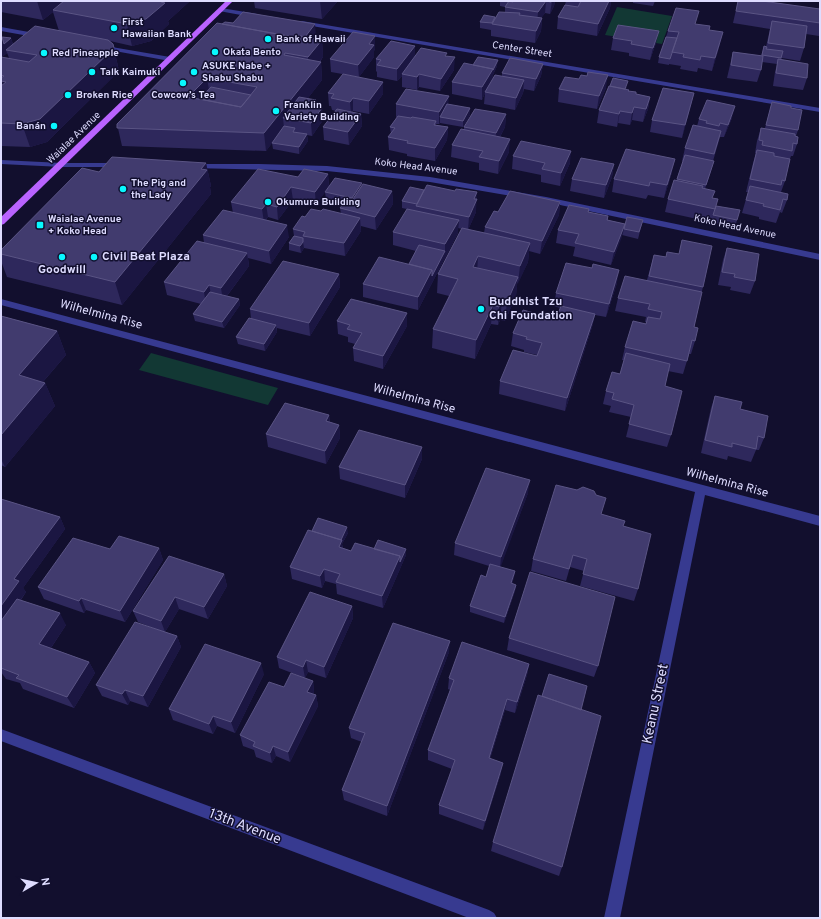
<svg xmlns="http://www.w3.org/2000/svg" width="821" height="919" font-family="Overpass,sans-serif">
<rect width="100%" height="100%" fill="#120f2e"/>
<path fill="#123834" d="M617 7 672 16 662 44 605 35Z
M151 353 278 388 268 405 139 370Z"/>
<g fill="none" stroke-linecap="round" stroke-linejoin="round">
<path fill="#373a90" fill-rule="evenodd" d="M221 8 257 14 260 16 257 18 219 11V9Z
M302 21 820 108V112L300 24V22Z
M1 27 40 34 43 36 40 38 1 31Z
M100 45 170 57 174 59 170 61 98 48 96 47Z
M59 163H119L123 165 119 167H62L58 165Z
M189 164H259L327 166 430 177 546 197 820 254V260L546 202 430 182 327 171 192 168H189L188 166Z
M1 299 820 516V526L705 495 620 918H604L695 492 1 305Z
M1 729 489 910 494 913 497 918H469L1 741Z"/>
<path fill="#373a90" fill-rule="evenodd" d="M1 160 62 163 66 165 62 167 1 164Z"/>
<path fill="#b963ff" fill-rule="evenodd" d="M226 1H233L4 224 1 225V217Z"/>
</g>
<path fill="#2e285c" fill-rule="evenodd" d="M1 1H190L168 21 169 24 151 41 132 46 110 41 113 44 119 71 47 142 30 147 1 146V34L2 37 11 38 13 44 59 31 53 12 43 20 1 12ZM6 50 9 58 2 57 7 53Z
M254 1H338L322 19 255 8Z
M500 1H555L554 6 550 14 545 13 541 18H542L541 31 535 43 491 36V30L480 28V22L495 17 505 12V7L500 6Z
M566 1H611L610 8 597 36 557 29 558 17 565 5Z
M633 1H662V2L655 1 653 6 633 3Z
M738 1 820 9V31L819 36 806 34 804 48 800 61 782 58 781 60 807 78 803 90 773 86 775 72 777 64 762 62 761 70 757 82 727 78 733 52 761 56 764 46 766 47 770 29 733 23Z
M217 23 316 36 314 38 322 40 323 57 320 62H321L322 80 308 98 316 107 322 108 323 120 312 136 307 135 308 141 299 154 273 149 272 143 266 151 122 146 117 124Z
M709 30 720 44 712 71 698 68 697 72 680 69 681 66 669 64V65L658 63 659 57 666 37 668 31Z
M375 36V49L374 51V57L359 77 331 72 330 59Z
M613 38 656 43 650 60 629 56V53L611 50Z
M415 56H447L454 70 440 91 419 87 417 90 402 87V76L397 81 377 77V72L376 71V59Z
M543 64 541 76 534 91 524 89 523 93 515 110 484 104 485 93 482 100 452 94V82L473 65 497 66 493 75 492 80 502 76V73Z
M627 87 626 89 628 91 636 94 650 97 648 109 643 122 632 120 630 125 618 123 617 127 597 123 599 110Z
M606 88 597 109 558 102 559 89Z
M328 93 383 94 369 114 353 111 352 112 361 114 362 126 349 145 324 140 323 127 336 111 332 110 331 106H329Z
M694 93 682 138 650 132 652 120Z
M772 102 791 108 798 130 796 136 797 144 793 156H791L790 159 785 181 781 192 787 200 782 213 780 212 776 223 759 219V217L742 213 748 192H746L753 163 756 153H755L757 141 761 128H765Z
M396 104 448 105 470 108V115L463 127 440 123 439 124H436V125L448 127 447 140 435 161 407 156V154L389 150 388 137 391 134 390 127 397 117H396Z
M506 114 505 127 500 137 509 152 498 174 479 170V163L451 157 452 145 464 130V127Z
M732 118 724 137H720L713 161H714L710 174 705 189 712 198 716 206 737 220 735 227 711 222V221V222L665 212 668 199 676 181 683 161H682L685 148 697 126 699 119Z
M513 156 570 163 560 186 541 182V175L512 169Z
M206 163 211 186 210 187 211 194 122 305 7 277 1 261V250L99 172Z
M614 164 612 177 604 198 570 191 572 179Z
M672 172 664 198 648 195 646 199 612 192 614 179Z
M328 174 329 187 362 186 392 191 393 204 376 230 361 226V231L345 256 304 248 301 253 289 250V243L294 236 293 229 305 217 321 211 341 214 340 208 344 203 326 199 325 192 316 205 293 200 278 220 268 217 266 220 289 237 271 264 248 258 249 266 227 296 239 299 240 305 224 328 195 321 193 314 201 304 167 295 164 282 204 243 203 235 233 213 231 202 298 177Z
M424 190 455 191 476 212 468 230 484 233 485 227 498 212 560 202 559 215 540 254 529 251 528 262 517 284 516 296 505 321 500 320 498 325 491 324 475 359 432 348 433 329 449 296 437 293 438 274 462 229 458 228V233L418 310 363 297V284L409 264 416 251 393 245V232L416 211 402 208V201Z
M589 209V212L608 216V220L625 224 643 220 638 239 622 235 611 265 573 256 575 247 556 243 558 230Z
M712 246 694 327 695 341 691 354H689L683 374 668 371 665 386 671 435 667 447 626 437 631 417 609 412 611 406 603 404 606 391 620 374 624 360H622L625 347 646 324V322H645L646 317 615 311 618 298 647 280 654 255 666 257Z
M727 248 755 281 750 294 730 290 731 287 718 285 723 260Z
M339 274 340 287 310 336 277 328V332L265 351 238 344 236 337 251 319 250 309Z
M617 283 606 317 595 315 592 327 565 411 499 394 500 381 537 355 524 352V350L511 346 513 333 556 319 560 308 554 306 556 293Z
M1 316 57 331 66 355 43 382 45 383 55 406 5 467 1 465Z
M337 321 407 326 383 369 354 361 353 348 355 344 348 342V337L338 334Z
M715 396 740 409 764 438 759 450H756L751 462 728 456 727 460 701 453 711 408Z
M329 415 330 422 339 425 340 438 326 464 268 447 266 434Z
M422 447V459L405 498 340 479 339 467Z
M528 493 500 567 515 571 514 577 512 584 516 585 515 591 504 623 470 612V606L486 577 489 566 454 555 455 543Z
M1 499 60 517 65 529 23 588 26 592 21 600 66 625 51 648 89 662 95 673 74 708 23 689 20 683 6 679 1 672Z
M601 515 623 526 638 589 634 601 580 586 584 571 570 567 566 581 531 571 533 559Z
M312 531 348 533 342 544 343 548 351 551 374 549 406 555 383 608 337 594 336 584 325 581 322 588 292 579 290 567Z
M159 548 163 560 125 622 86 610 84 613 44 599 38 587 110 549Z
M224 574 227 586 208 619 179 609 165 632 177 636 181 647 148 707 130 701 128 705 102 696 96 685 153 628 138 622 133 611Z
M352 606 353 618 326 678 308 672 305 678 279 668 277 657Z
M509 638 598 666 594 677 507 650Z
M449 652 387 816 344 800 342 790 362 742 351 738 349 728Z
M529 664 527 675 515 713 505 710 490 759 501 773 483 830 439 814V805L452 769 428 760V750L450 690 448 689 449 678Z
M264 674 235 733 217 726 213 734 173 720 169 709Z
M313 681 314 692 313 694 316 695 318 706 290 762 276 756 272 763 256 757 254 750 243 746 240 735 284 687Z
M581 710 562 867 559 876 491 851 493 842Z"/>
<path fill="#1b1642" d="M37 1H67L53 10V12L43 20Z
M162 1H190L168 21 169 24 151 41 132 46 127 24Z
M320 1H338L322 19Z
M546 1 545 13 537 24 538 12Z
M552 1H555L554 6 550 14Z
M609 1H611L610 8 597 36 598 24Z
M542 18 541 31 535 43 536 31Z
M315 24 316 36 300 55 299 43Z
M659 31 656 43 650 60 653 48Z
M723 32 720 44 712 71 715 58Z
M1 34 4 44 11 38 13 45 6 50 7 53 1 58Z
M375 36V49L374 51V57L359 77 358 65 369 44Z
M322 40 323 57 309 75 308 57Z
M113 44 119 71 47 142 30 147 22 124Z
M415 46V59L402 74V76L397 81V69Z
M455 57 454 70 440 91 441 79Z
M498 60 497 66 493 75 492 81 485 92V93L482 100V87Z
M321 62 322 80 291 120 283 118 284 128 266 151 264 133Z
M543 64 541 76 534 91 536 79Z
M419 74V87L417 90V77Z
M608 75 606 88 597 109 599 96Z
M4 76 14 105 1 116V78Z
M207 78 210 96 202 104 188 97Z
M524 80 523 93 515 110 516 98Z
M383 82V94L369 114V101Z
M694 93 691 106 682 138 685 125Z
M449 96 448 109 440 117V123L439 124V112Z
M650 97 648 109 643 122 646 109Z
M353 98V111L351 114 350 102Z
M316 100 317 112 311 106Z
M735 106 732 118 724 137 728 125Z
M634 107 632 120 630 125 632 113Z
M322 108 323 120 312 136 311 123Z
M470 108V115L463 127V121Z
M620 111 618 123 617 127 619 114Z
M361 114 362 126 349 145 348 132Z
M506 114 505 127 495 146 496 133Z
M448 127 447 140 435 161V148Z
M307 134 308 141 299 154V147Z
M510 139 509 152 498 174 499 161Z
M571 151 570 163 560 186 561 173Z
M675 159 672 172 664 198 667 185Z
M714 161 710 174 702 198 706 185Z
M206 163 211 186 210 187 211 194 122 305 115 282Z
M614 164 612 177 604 198 606 185Z
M328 174 329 187 316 205 315 192Z
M362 183V190L352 205V198Z
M291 187 293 200 278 220 277 207Z
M392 191 393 204 376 230 375 217Z
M477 192 476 212 468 230 469 217 474 199Z
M560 202 559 215 540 254 542 241Z
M266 204 268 217 264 222 262 209Z
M360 218 361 231 345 256 344 243Z
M459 220 458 233 418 310V297L432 270 445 251V244Z
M625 224 622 237 611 265 614 252Z
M287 225 289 237 271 264 269 251Z
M303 242 304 248 301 253 300 246Z
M530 243 528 262 518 284 520 266Z
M247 253 249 266 223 301 221 288Z
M478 256 477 275 473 267Z
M619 270 617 283 606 317 609 304Z
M339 274 340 287 310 336 309 323Z
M518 277 516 296 505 321 507 302Z
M209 285 212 298 206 305 204 292Z
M239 299 240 305 224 328 222 322Z
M502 301 500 320 498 325 499 307Z
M493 305 491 324 475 359 476 340Z
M407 313V326L383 369V356Z
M595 314 592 327 565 411 567 398Z
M276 325 277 332 265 351 264 344Z
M57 331 66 355 29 398 19 375Z
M45 383 55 406 5 467 1 459V435Z
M329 415 330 428 326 421Z
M339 425 340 438 326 464 325 451Z
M422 447V459L405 498V485Z
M530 480 528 493 500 569 501 557Z
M60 517 65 529 23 588 26 592 1 627V606L14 579Z
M347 527 348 533 342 544 343 552 340 559 338 545Z
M159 548 163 560 125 622 120 611Z
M406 549V555L383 608 382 596 400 556Z
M324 569 325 581 322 588 320 576Z
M515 571 514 577 510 589 511 583Z
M224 574 227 586 208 619 204 607Z
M516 585 515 591 504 623 505 617Z
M175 597 179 609 165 632 161 621Z
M81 598 86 610 84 613 79 601Z
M352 606 353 618 326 678 324 667Z
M60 613 66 625 46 655 39 644Z
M177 636 181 647 148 707 143 696Z
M450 641 449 652 387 816V806Z
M306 660 308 672 305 678 303 667Z
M89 662 95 673 74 708 67 697Z
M261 663 264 674 235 733 231 722Z
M529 664 527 675 515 713 517 702Z
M313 681 314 692 309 702 307 692Z
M125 690 130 701 128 705 122 694Z
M316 695 318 706 290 762 288 752Z
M507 699 505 710 487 768 489 758Z
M213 716 217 726 213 734 209 724Z
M273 746 276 756 272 763 270 753Z
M503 763 501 773 483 830 485 821Z"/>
<path fill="#413b6e" stroke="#5a5484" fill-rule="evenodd" d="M64 1H162L161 2 165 3 146 19 127 24 53 10Z
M509 1 513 2V1H552L551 2 546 1 538 12 505 7Z
M581 1H609L598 24 558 17 565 5 578 7Z
M738 1H762L820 9V23L736 11Z
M676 8 699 11 695 24 710 26 709 30 723 32 715 58 701 56 700 60 683 57 684 54 672 52 679 32 668 31Z
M243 12 315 24 305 37 300 36 299 38 222 24 225 22 233 23Z
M499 12 520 13 519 15 542 18 536 31 492 24Z
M484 15 495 17 492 23 480 22Z
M772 21 807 26 804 48 768 43Z
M217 23 299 38 300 36 322 40 308 57 285 53 284 55 321 62 264 133 117 128V124ZM207 78 257 87 241 107 188 97Z
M618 25 659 31 653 48 631 44 632 41 613 38Z
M35 26 108 40 113 44 114 48 40 119 22 124 1 123V86L6 82 1 81V78L4 76 1 75V57L29 62 37 55 6 50Z
M353 32 375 36 369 44 374 45 358 65 330 59Z
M2 37 11 38 4 44Z
M666 37 677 38 670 59 659 57Z
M391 41 415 46 397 69 377 65 381 60 376 59Z
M764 46 767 47 766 49 783 51 781 58 762 55Z
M421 48 447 53 445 56 455 57 441 79 419 74 417 77 402 74Z
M733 52 763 56 761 70 731 65Z
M478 57 498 60 493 70V69L473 65Z
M510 58 543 64 536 79 502 73Z
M778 59 808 64 807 78 776 73Z
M464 63 493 69 482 87 452 82Z
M588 72 608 75 599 96 559 89 565 77 579 79 581 75 587 76Z
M343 74 383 82 369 101 353 98 350 102 331 98 334 94 328 93Z
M495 75 524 80 516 98 485 92Z
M613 78 628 81 625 89 610 86Z
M609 86 629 90 628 91 636 92V94L650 97 646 109 634 107 632 113 620 111 619 114 599 110Z
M211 87 251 95 241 107 200 99Z
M663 88 694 93 685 125 652 120Z
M406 89 449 96 439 112 396 104Z
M299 97 316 100 311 106 322 108 311 123 283 118Z
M707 100 735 106 728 125 720 123 719 126 706 123 707 121 699 119Z
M772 102 791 106V108L802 110 798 130 766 125Z
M447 104 470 108 463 121 440 117Z
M337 109 361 114 348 132 323 127Z
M475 109 506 114 496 133 464 127Z
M398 116 411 118 412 117 436 121 434 125 448 127 435 148 407 143 408 141 388 137 395 128 390 127Z
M693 125 721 131 714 154 685 148Z
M284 126 295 128 293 132 307 134 299 147 272 143Z
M761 128 795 134V136L798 137 797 144 793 143 792 151 762 145 763 141 759 140Z
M461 129 510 139 499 161 479 157 483 151 452 145Z
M521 141 571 151 561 173 542 169 545 163 513 156Z
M626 149 675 159 667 185 650 182 649 186 614 179Z
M757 150 774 153V156L790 159 785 181 782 180 781 185 750 179Z
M685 155 714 161 706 185 677 179Z
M112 157 206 163 201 169 207 170 115 282 1 254V250L82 168 99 172Z
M581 158 614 164 606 185 572 179Z
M258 169 298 177 304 169 328 174 315 192 291 187 277 207 266 204 262 209 231 202Z
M335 178 362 183 352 198 325 192Z
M674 180 703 186 702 188 715 191 712 198 718 199 715 209 668 199Z
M363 184 392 191 375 217 340 208 348 198 353 199Z
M427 185 455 191 456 189 477 192 474 199H477L469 217 416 206Z
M750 186 788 194 787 200 783 199 780 210 763 206 764 204 746 200Z
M410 187 424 190 417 204 402 201Z
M510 191 560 202 542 241 485 227 494 211 498 212Z
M569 205 589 209 588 212 608 216 607 220 625 224 614 252 575 243 579 234 558 230Z
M716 206 740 210 737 220 713 215Z
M311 209 321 211 323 209 360 218 344 243 303 236 305 232 293 229 302 216 305 217Z
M407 209 459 220 445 244 393 232Z
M223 210 287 225 269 251 203 235Z
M627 217 643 220 639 232 624 229Z
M462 228 530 243 520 266 478 256 473 267 518 277 507 302 502 301 499 307 493 305 476 340 433 329 458 279 438 274Z
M294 236 303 238V242L300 246 289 243Z
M682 240 712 246 703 287 649 276 654 255 666 257 667 252 679 254Z
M197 241 247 253 221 288 209 285 204 292 164 282Z
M419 245 445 251 432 276V270L409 264Z
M727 248 759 254 755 281 734 277 735 274 722 272Z
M379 257 432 270 418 297 363 284Z
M283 261 339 274 309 323 250 309Z
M566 263 592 268 593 264 619 270 609 304 556 293Z
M625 276 702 292 694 327 698 328 695 341 692 340 687 361 625 347 633 321 646 324 648 317 660 319 662 312 648 309 650 304 618 298Z
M210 292 239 299 222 322 193 314Z
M351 299 407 313 383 356 353 348 362 333 347 329 350 325 337 321Z
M561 306 595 314 567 398 500 381 513 350 537 356 542 343 526 339 527 337 513 333 523 310 556 319Z
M1 316 57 331 19 375 45 383 1 435Z
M249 318 276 325 264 344 236 337Z
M626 353 670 364 665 386 682 391 671 435 629 424 634 405 612 399 614 393 606 391 612 372 620 374Z
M715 396 742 402 740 409 768 416 764 438 758 436 756 449 732 443V447L705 440Z
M285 403 329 415 326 421 339 425 325 451 266 434Z
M359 430 422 447 405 485 339 467Z
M486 468 530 480 501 557 455 543Z
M556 485 577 490 583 487 594 491 596 495 606 498 601 514 625 521 623 526 651 534 638 589 583 574 587 559 573 555 569 569 533 559Z
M1 499 60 517 14 579 19 581 1 606Z
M318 518 347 527 341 540 312 531Z
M308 530 342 540 339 547 351 551 355 543 400 556 382 596 336 582 340 574 324 569 320 576 290 567Z
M119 536 159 548 120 611 81 598 79 601 38 587 73 538 110 549Z
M378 540 406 549 400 562V556L374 549Z
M169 556 224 574 204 607 175 597 161 621 133 611Z
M490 564 515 571 511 583 516 585 505 617 470 606 481 575 486 577Z
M530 572 615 597 598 666 509 638Z
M310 592 352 606 324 667 306 660 303 667 277 657Z
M17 599 60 613 39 644 89 662 67 697 16 678 19 675 1 668V621Z
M135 622 177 636 143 696 125 690 122 694 96 685Z
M393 623 450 641 387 806 342 790 365 733 349 728Z
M462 642 529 664 517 702 507 699 489 758 503 763 485 821 439 805 455 760 428 750 454 680 449 678Z
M205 644 261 663 231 722 213 716 209 724 169 709Z
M291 673 313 681 307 692 316 695 288 752 273 746 270 753 253 746 255 742 240 735 269 682 284 687Z
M549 674 587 686 581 710 542 696Z
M538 695 601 716 562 867 493 842Z"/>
<g fill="#08f8ff" stroke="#120f2e" stroke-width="1.5">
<circle cx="114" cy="28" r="4"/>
<circle cx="268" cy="39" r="4"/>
<circle cx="215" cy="52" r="4"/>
<circle cx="44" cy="53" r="4"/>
<circle cx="92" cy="72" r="4"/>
<circle cx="194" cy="72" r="4"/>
<circle cx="183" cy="83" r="4"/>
<circle cx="68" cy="95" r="4"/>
<circle cx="276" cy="111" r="4"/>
<circle cx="54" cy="126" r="4"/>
<circle cx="123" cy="189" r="4"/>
<circle cx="268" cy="202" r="4"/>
<rect x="36" y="221" width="8" height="8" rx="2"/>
<circle cx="62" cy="257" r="4"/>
<circle cx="94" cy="257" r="4"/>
<circle cx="481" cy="309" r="4"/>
</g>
<g text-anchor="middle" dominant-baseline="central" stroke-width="3" stroke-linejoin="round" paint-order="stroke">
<g font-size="10" font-weight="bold" fill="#dedcff" stroke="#120f2e" text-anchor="start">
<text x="122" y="22">First<tspan x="122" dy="12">Hawaiian Bank</tspan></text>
<text x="276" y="39">Bank of Hawaii</text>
<text x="223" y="52">Okata Bento</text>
<text x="52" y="53">Red Pineapple</text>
<text x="202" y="66">ASUKE Nabe +<tspan x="202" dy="12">Shabu Shabu</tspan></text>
<text x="100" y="72">Talk Kaimuki</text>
<text x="76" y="95">Broken Rice</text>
<text x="183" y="95" text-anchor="middle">Cowcow’s Tea</text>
<text x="284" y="105">Franklin<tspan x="284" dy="12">Variety Building</tspan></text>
<text x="46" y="126" text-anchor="end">Banán</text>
<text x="131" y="183">The Pig and<tspan x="131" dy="12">the Lady</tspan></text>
<text x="276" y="202">Okumura Building</text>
<text x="48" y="219">Waialae Avenue<tspan x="48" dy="12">+ Koko Head</tspan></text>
</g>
<g font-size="10" fill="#dedcff" stroke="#120f2e">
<text transform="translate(522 50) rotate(9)">Center Street</text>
<text transform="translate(74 138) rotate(-44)">Waialae Avenue</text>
<text transform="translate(416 167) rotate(7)">Koko Head Avenue</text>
<text transform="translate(735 227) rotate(12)">Koko Head Avenue</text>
</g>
<g font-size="12" font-weight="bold" fill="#dedcff" stroke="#120f2e" text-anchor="start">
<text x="102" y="257">Civil Beat Plaza</text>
<text x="62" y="270" text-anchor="middle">Goodwill</text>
<text x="489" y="302">Buddhist Tzu<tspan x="489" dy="14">Chi Foundation</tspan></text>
</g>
<g font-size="12" fill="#dedcff" stroke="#120f2e">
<text transform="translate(101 315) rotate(15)">Wilhelmina Rise</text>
<text transform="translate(414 399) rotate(15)">Wilhelmina Rise</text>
<text transform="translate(727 483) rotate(15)">Wilhelmina Rise</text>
</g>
<g font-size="14" fill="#dedcff" stroke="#120f2e">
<text transform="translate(656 704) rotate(-78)">Keanu Street</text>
<text transform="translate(245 827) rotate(21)">13th Avenue</text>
</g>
</g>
<rect width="821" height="919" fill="none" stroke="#dedcff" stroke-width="4"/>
<g transform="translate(36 883) rotate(81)" stroke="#120f2e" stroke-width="3" paint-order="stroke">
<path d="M0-3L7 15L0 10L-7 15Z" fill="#dedcff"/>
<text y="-6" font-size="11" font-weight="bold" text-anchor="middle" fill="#dedcff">N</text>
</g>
</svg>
